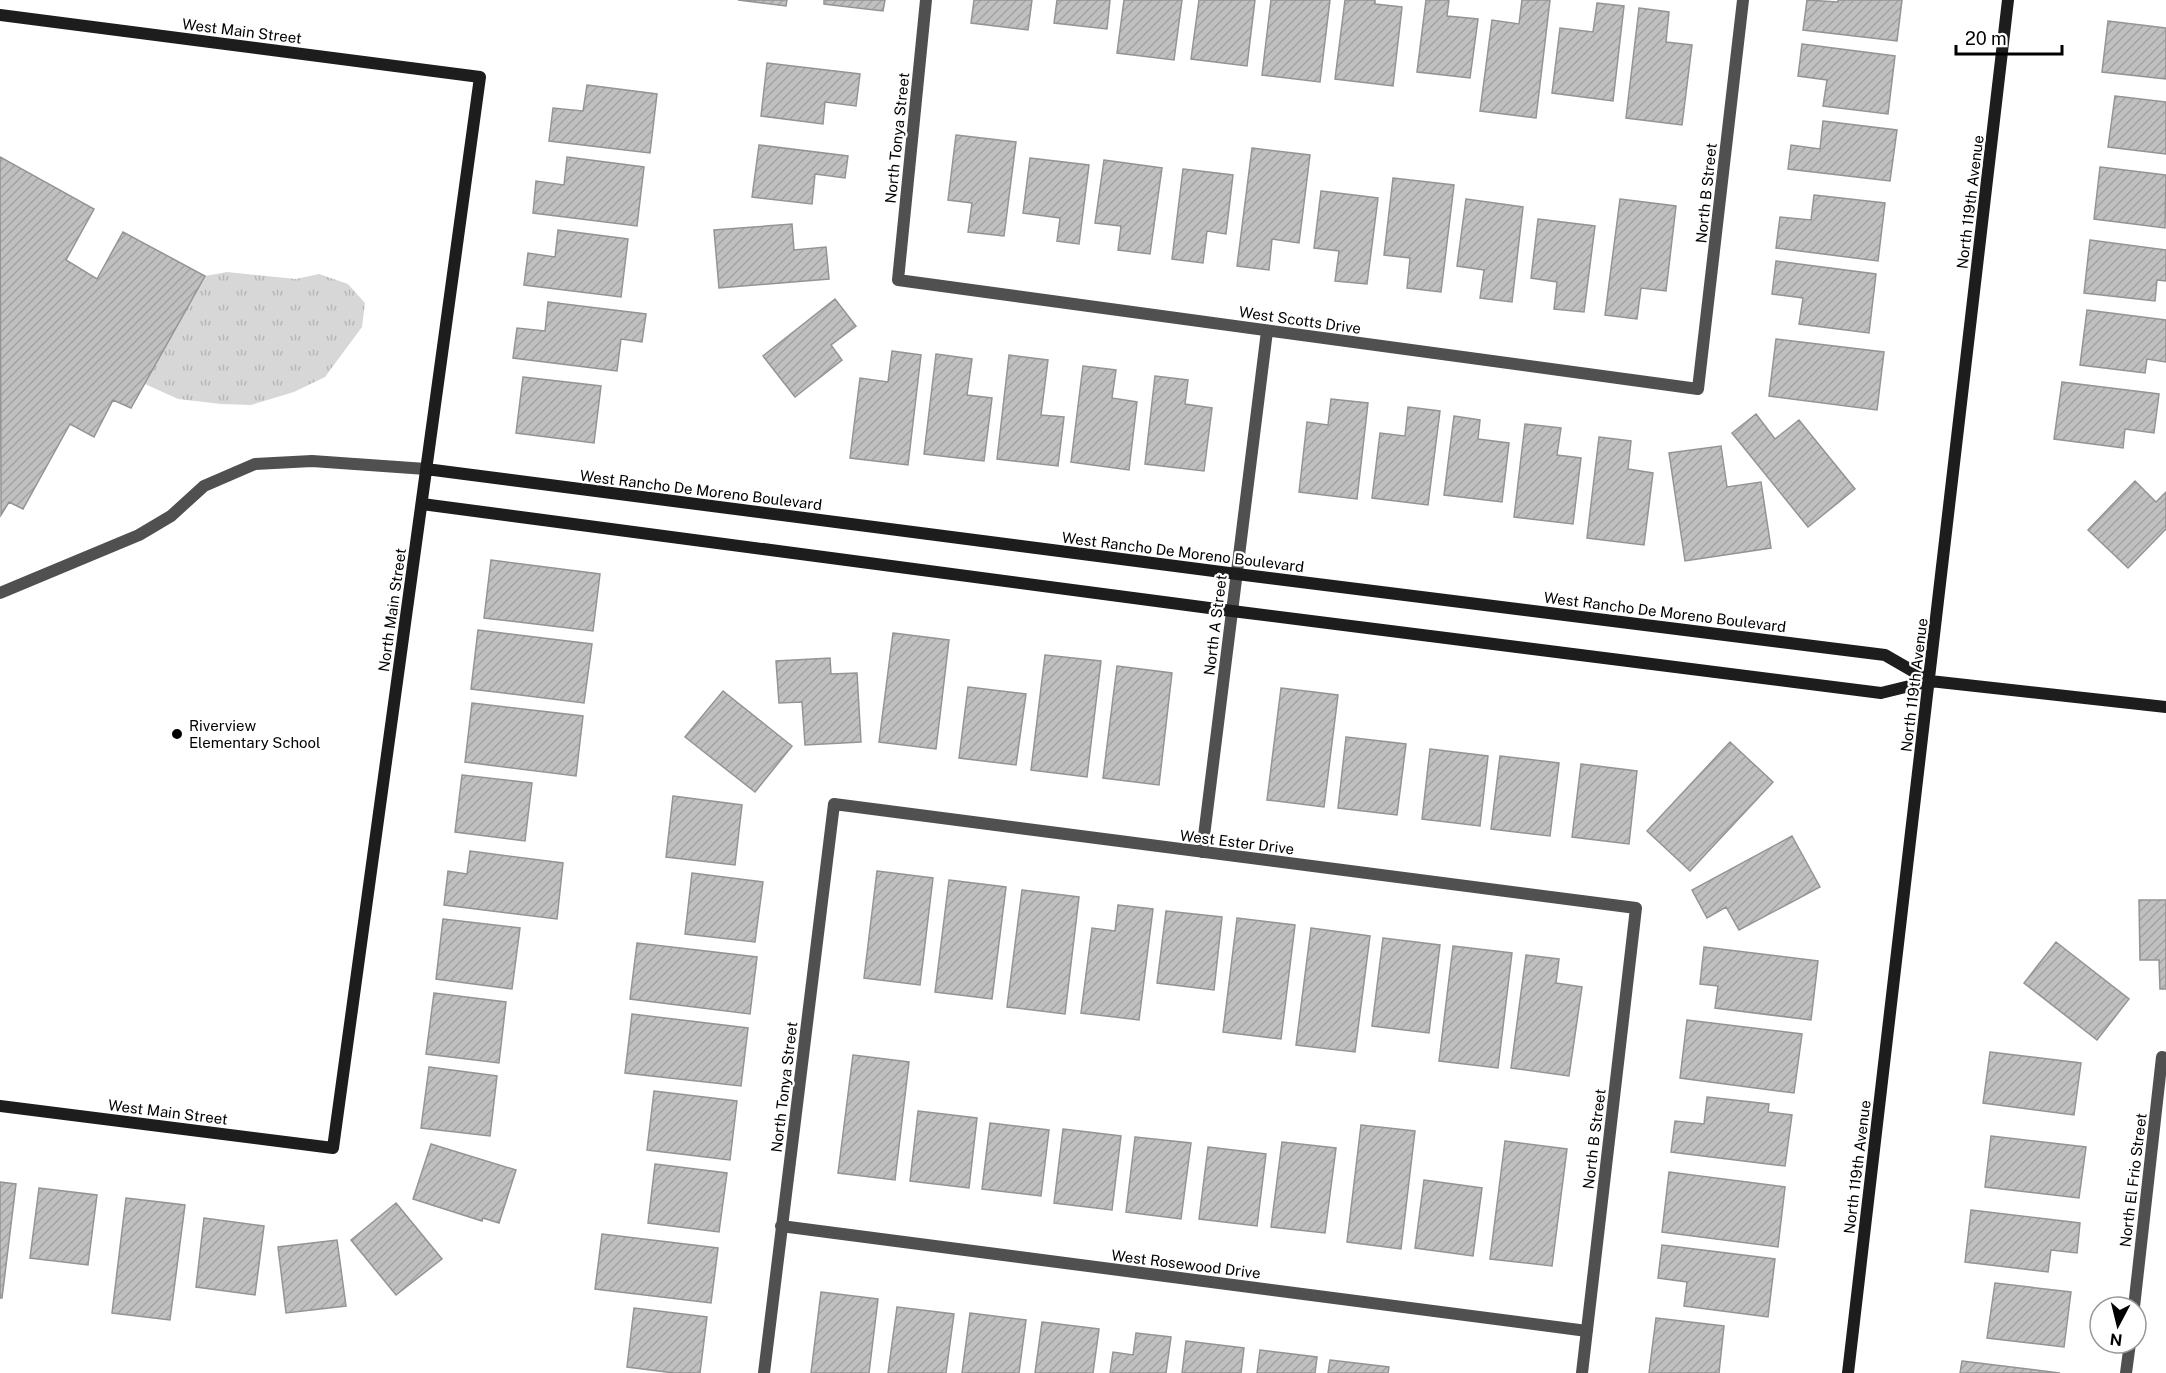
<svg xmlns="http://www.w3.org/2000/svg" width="2166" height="1373" font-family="'Public Sans',sans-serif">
<defs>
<pattern id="park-tufts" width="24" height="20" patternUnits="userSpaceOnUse" patternTransform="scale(1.5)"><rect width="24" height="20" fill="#d7d7d7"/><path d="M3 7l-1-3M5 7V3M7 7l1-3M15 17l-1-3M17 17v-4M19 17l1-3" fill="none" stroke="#b7b7b7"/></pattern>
<pattern id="building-hatch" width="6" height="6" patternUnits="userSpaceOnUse" patternTransform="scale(1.5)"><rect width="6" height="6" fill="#c0c0c0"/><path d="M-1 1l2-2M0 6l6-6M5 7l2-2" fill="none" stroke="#a3a3a3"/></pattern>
</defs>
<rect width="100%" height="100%" fill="#fff"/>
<path fill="url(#park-tufts)" d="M227 272 296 279 319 274 348 284 365 303 362 327 325 377 294 392 251 405 221 404 178 399 145 384 205 276Z"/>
<path fill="url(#building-hatch)" stroke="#949494" stroke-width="1.5" d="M738 0H787L786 6Z
M824 0H885L883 11 824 4Z
M974 0H1032L1028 30 971 23Z
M1057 0H1110L1107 29 1054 23Z
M1124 0H1182L1174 60 1117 53Z
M1199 0H1255L1247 66 1191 59Z
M1271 0H1330L1320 82 1262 75Z
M1345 0H1375V4L1402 7 1393 86 1335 79Z
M1426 0H1449L1447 16 1478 19 1470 78 1417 72Z
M1522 0H1550L1536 118 1480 111 1492 20 1519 24Z
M1807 0 1838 2V0H1902L1897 41 1803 30Z
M1597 3 1624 6 1613 101 1552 93 1560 28 1593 32Z
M1639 8 1669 12 1666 42 1692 45 1682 125 1626 118Z
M2108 21 2166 28V79L2102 72Z
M1802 44 1895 56 1888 114 1823 106 1827 80 1798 76Z
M767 63 860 74 856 106 825 102 823 124 761 116Z
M587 85 657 94 650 153 549 141 553 108 583 111Z
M2115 96 2166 102V154L2108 147Z
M1823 121 1897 130 1890 181 1788 169 1791 145 1820 149Z
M956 135 1016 142 1004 236 968 232 972 203 948 200Z
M759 145 848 156 845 178 815 174 812 204 752 197Z
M1252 148 1310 155 1299 243 1272 239 1269 270 1237 266Z
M0 157 94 209 66 260 97 279 123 232 205 276 131 408 113 400 94 437 70 424 23 509 9 502 1 515Z
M567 157 644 167 637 226 533 213 536 181 564 185Z
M1030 158 1089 165 1079 244 1057 241 1060 218 1023 213Z
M1104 160 1162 168 1150 254 1118 250 1121 226 1095 223Z
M2100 167 2166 175 2165 228 2094 219Z
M1183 169 1233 175 1226 234 1207 231 1203 263 1172 259Z
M1393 178 1454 185 1441 292 1407 288 1410 258 1384 255Z
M1321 191 1378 198 1367 284 1335 281 1339 251 1314 248Z
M1814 195 1885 203 1878 261 1776 248 1780 217 1811 220Z
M1466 199 1523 207 1512 302 1480 298 1484 270 1457 266Z
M1620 199 1676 206 1666 291 1641 288 1637 319 1605 315Z
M1538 219 1595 226 1584 312 1554 309 1557 282 1531 278Z
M792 224 794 250 826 247 829 279 719 288 714 230Z
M558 230 628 239 621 297 524 285 528 253 555 257Z
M2090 240 2166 250V281L2157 280 2155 301 2084 293Z
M1776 261 1876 274 1869 333 1799 324 1803 298 1772 294Z
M835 299 856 326 831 345 842 360 795 397 763 356Z
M548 302 646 314 642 342 621 339 617 371 513 358 517 328 545 331Z
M2087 310 2166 320V362L2147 359 2145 373 2080 365Z
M1776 339 1884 352 1877 410 1769 396Z
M892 351 921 355 908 465 850 458 860 378 888 382Z
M936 354 972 359 967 395 992 398 984 461 924 454Z
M1009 355 1048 360 1041 415 1064 417 1058 466 997 459Z
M1083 366 1116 370 1112 398 1137 402 1129 470 1071 462Z
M1155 376 1188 380 1185 404 1212 408 1204 471 1145 464Z
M523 377 601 386 594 443 516 433Z
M2062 382 2159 394 2154 433 2125 429 2123 448 2054 439Z
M1331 399 1368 403 1357 499 1299 492 1307 422 1328 425Z
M1408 407 1440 411 1428 505 1372 498 1380 433 1405 436Z
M1756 414 1775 439 1799 420 1855 489 1808 527 1732 433Z
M1454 416 1480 420 1478 439 1509 443 1502 502 1444 495Z
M1525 424 1561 428 1557 455 1581 458 1573 524 1514 517Z
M1599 437 1631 441 1628 469 1653 473 1644 545 1587 538Z
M1721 446 1727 487 1761 482 1771 548 1685 561 1669 453Z
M2135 481 2156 502 2166 492V529L2128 568 2088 530Z
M491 560 600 574 593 631 484 618Z
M478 630 592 644 584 703 471 689Z
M893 633 949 640 936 749 879 742Z
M1045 655 1101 661 1087 777 1031 770Z
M830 658 831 674 857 673 861 742 805 745 802 702 779 703 776 661Z
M1117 666 1172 673 1159 785 1103 778Z
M968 687 1026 694 1016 765 959 758Z
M1281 688 1338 695 1324 807 1267 800Z
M723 691 792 746 755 792 685 737Z
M472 703 583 716 576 776 465 762Z
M1346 737 1406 744 1397 815 1338 808Z
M1730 742 1773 782 1690 871 1647 831Z
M1430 749 1488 756 1480 826 1422 819Z
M1500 756 1559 763 1550 836 1491 829Z
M1581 764 1637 771 1629 844 1572 837Z
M462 775 532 783 525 841 455 832Z
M673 796 742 805 735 865 666 857Z
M1792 836 1820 887 1739 930 1726 907 1707 918 1692 890Z
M470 851 563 863 557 919 444 905 448 871 467 874Z
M877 871 933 878 920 985 864 978Z
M692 873 763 882 755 942 685 934Z
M949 880 1006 887 992 999 935 992Z
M1022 890 1079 897 1065 1014 1007 1007Z
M2139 900H2166V989H2160L2159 960H2140Z
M1118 905 1153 909 1139 1020 1081 1013 1092 928 1115 931Z
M1166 911 1222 917 1214 990 1157 983Z
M1237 918 1295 925 1281 1039 1223 1032Z
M443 919 520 928 512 989 436 979Z
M1311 928 1370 936 1355 1052 1296 1045Z
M1383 938 1440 945 1429 1033 1372 1026Z
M2056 942 2129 999 2097 1040 2024 983Z
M637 943 757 957 750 1014 630 999Z
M1453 946 1512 953 1498 1068 1439 1061Z
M1704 947 1818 961 1811 1020 1715 1008 1718 986 1700 984Z
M1526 955 1559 959 1556 983 1582 987 1569 1076 1511 1068Z
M434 993 506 1002 499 1063 426 1054Z
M632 1014 748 1028 741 1086 625 1073Z
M1687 1020 1802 1034 1794 1093 1680 1078Z
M1990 1052 2081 1063 2074 1115 1983 1103Z
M853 1055 909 1062 895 1180 838 1173Z
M429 1067 497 1076 490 1136 421 1128Z
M654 1091 737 1101 730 1160 647 1150Z
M1707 1097 1769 1104 1768 1112 1792 1115 1785 1166 1671 1152 1675 1121 1704 1124Z
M918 1111 977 1118 969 1188 910 1181Z
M990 1123 1049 1130 1041 1196 982 1189Z
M1361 1125 1415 1131 1401 1249 1347 1242Z
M1063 1129 1121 1136 1112 1210 1054 1203Z
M1991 1136 2086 1147 2079 1198 1985 1187Z
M1135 1137 1191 1143 1181 1219 1126 1212Z
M1505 1141 1567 1149 1552 1266 1490 1259Z
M1282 1142 1336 1148 1325 1233 1271 1227Z
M431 1144 516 1170 499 1223 483 1218 482 1221 413 1199Z
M1208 1147 1266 1154 1257 1226 1199 1219Z
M655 1164 727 1173 719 1232 648 1223Z
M1669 1172 1785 1187 1778 1247 1662 1232Z
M1424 1180 1482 1188 1473 1256 1415 1248Z
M0 1182 16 1184 2 1298H0Z
M39 1188 97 1195 88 1265 30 1258Z
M126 1198 185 1205 170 1320 112 1313Z
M396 1203 442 1259 396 1295 351 1240Z
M1971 1210 2080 1223 2077 1253 2051 1250 2048 1272 1965 1262Z
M204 1218 264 1226 255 1295 196 1287Z
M602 1234 718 1248 711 1303 595 1289Z
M337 1240 346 1306 286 1313 278 1247Z
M1662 1245 1775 1259 1768 1317 1684 1306 1687 1282 1658 1278Z
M1995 1283 2071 1292 2064 1347 1987 1338Z
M821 1292 878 1299 869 1373H811Z
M897 1307 954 1314 946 1373H888Z
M634 1308 707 1317 700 1373H674L627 1367Z
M970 1313 1026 1320 1019 1373H962Z
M1656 1318 1724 1326 1719 1373H1649Z
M1042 1322 1099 1329 1093 1373H1035Z
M1136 1333 1171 1337 1166 1373H1110L1113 1352 1133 1355Z
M1186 1341 1244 1348 1241 1373H1182Z
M1260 1350 1317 1357 1315 1373H1257Z
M1330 1360 1389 1367 1388 1373H1328Z
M1962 1361 2060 1373H1960Z"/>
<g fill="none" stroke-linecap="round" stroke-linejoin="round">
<path stroke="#505050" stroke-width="12" d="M0 593 139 535 171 516 204 486 255 464 312 461 426 469"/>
<path stroke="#505050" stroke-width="12" d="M926 0 898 280 1698 389 1743 0
M1202 852 1267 331
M781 1226 1587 1331
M2134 1307 2162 1057 2166 1058
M764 1373 834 804 1636 908 1582 1373
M2126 1373 2130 1343"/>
<path stroke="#1d1d1d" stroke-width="12" d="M0 15 480 77 333 1148 0 1106
M426 469 1237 574 1885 655 1930 681
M422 504 1232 611 1881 693 1930 681 2166 707
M1848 1373 2008 0"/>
</g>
<circle fill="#000" stroke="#fff" stroke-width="2" cx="177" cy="734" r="6"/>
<g text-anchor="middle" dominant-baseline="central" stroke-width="4.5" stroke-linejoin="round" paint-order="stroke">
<g font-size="15" fill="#000" stroke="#fff">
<text transform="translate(242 31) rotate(7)">West Main Street</text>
<text transform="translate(897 138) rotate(-84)">North Tonya Street</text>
<text transform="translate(1706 193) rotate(-84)">North B Street</text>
<text transform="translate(1970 202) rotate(-83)">North 119th Avenue</text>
<text transform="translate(1300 320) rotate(8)">West Scotts Drive</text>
<text transform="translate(701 490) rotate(7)">West Rancho De Moreno Boulevard</text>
<text transform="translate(1183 552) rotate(7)">West Rancho De Moreno Boulevard</text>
<text transform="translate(392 610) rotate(-82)">North Main Street</text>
<text transform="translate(1665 612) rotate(7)">West Rancho De Moreno Boulevard</text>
<text transform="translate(1215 625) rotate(-83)">North A Street</text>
<text transform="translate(1914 685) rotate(-83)">North 119th Avenue</text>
<text transform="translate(1237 842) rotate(7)">West Ester Drive</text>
<text transform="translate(784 1087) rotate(-83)">North Tonya Street</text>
<text transform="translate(168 1112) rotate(7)">West Main Street</text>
<text transform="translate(1594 1139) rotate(-83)">North B Street</text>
<text transform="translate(1857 1167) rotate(-83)">North 119th Avenue</text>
<text transform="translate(2133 1180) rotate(-83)">North El Frio Street</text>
<text transform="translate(1186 1264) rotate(7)">West Rosewood Drive</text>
</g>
<g font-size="15" fill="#000" stroke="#fff" text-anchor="start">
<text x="189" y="725">Riverview<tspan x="189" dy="17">Elementary School</tspan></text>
</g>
</g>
<g transform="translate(2118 1325) rotate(187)"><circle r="28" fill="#ffffff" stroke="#999999" stroke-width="1.5"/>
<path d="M0-4.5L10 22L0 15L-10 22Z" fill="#000000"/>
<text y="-9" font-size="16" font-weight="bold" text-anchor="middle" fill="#000000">N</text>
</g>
<path d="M1956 45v9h106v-9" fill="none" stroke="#000000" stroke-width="3"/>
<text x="1965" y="45" font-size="18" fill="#000000" stroke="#ffffff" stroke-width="4.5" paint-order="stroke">20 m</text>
</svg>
